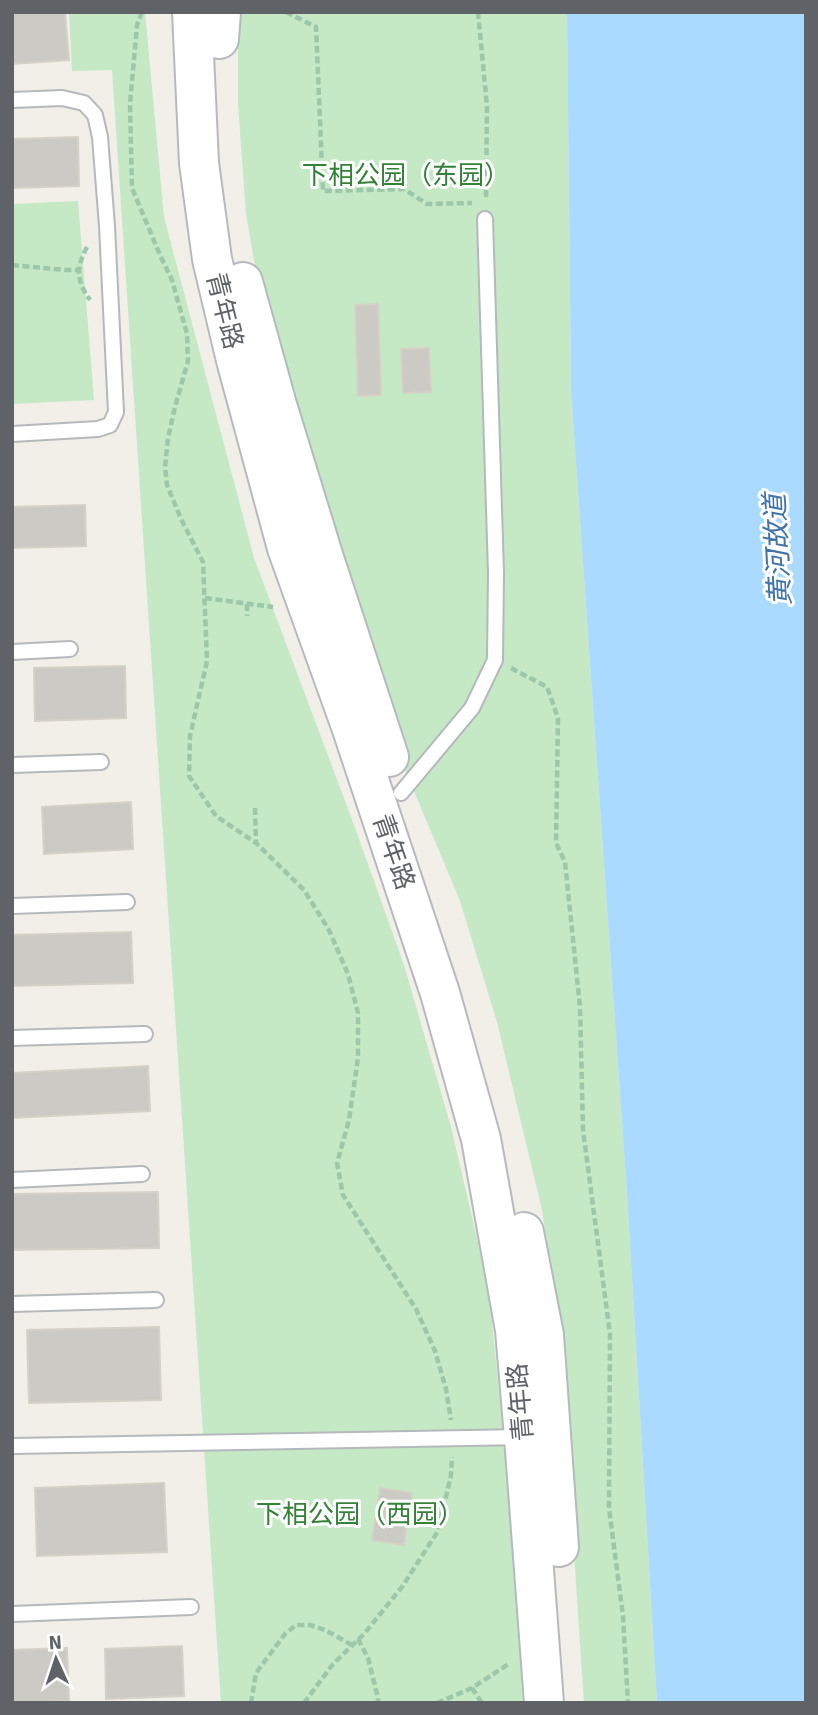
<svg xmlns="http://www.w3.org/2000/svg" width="818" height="1715" font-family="Signika,'Noto Sans SC',sans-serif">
<rect width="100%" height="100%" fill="#f1efe8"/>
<path fill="#c5e8c5" d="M69 12H145L164 217 254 558 354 825 404 965 451 1127 487 1281 490 1302 510 1501 524 1703H221L112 70 72 71Z
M238 12H567L571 391 627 1194 657 1703H584L559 1328 542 1210 497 1022 460 901 396 748 314 495 254 260 246 214 238 104Z
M78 201 94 400 12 404V204Z"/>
<path fill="#aadaff" d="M567 12H806V1703H657L627 1194 571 391Z"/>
<path fill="#cccac5" stroke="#d6d1c6" stroke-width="2" d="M12 12H65L69 60 12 64Z
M78 137 79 186 12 188V139Z
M378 304 381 395 358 396 355 305Z
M429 348 431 392 403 393 401 349Z
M85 505 86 546 12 548V507Z
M125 666 126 718 35 721 34 668Z
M131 802 133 849 44 854 42 807Z
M131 932 133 983 12 986V935Z
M148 1066 150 1111 12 1118V1073Z
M158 1192 159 1248 12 1250V1194Z
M159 1327 161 1400 29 1403 27 1330Z
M164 1483 167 1552 37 1556 35 1488Z
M380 1488 412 1493 404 1545 372 1540Z
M182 1646 184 1696 106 1699 105 1649Z
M67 1648 69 1701 12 1703V1650Z"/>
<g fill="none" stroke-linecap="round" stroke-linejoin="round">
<defs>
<path id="lane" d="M12 100 62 98 84 103 95 115 100 137 107 226 116 412 110 425 98 429 12 434
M12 652 70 649
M12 765 101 762
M401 793 472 708 495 660 496 573 485 219
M12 906 127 902
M12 1038 145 1034
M12 1180 142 1174
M12 1304 156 1300
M12 1446 523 1437
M12 1614 191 1607"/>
<path id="secondary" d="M192 12 199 163 212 259 236 360 287 548 352 729 440 993 481 1139 515 1330 524 1437 544 1703
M219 39 221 12
M243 282 277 405 323 555 389 757
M524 1232 544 1335 559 1547"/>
</defs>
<use href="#lane" stroke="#b5b8bc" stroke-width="18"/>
<use href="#secondary" stroke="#b6babf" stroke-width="42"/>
<path stroke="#9cc7a9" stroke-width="4.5" stroke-dasharray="7 3.5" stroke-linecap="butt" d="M142 12 137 25 130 104 132 188 160 255 172 280 187 334 188 361 175 407 168 438 165 467 167 485 181 519 203 562 207 661 190 736 189 776 216 816 256 843 304 890 329 930 348 974 358 1013V1058L349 1120 337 1163 343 1195 416 1309 435 1351 446 1389 451 1420
M286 12 316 27 323 191 404 189 427 204 472 203
M478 12 487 107 486 199
M87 247C76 268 76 280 90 300
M12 265 65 270H78
M205 598 273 607
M247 604V616
M511 668 547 687 558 718 556 843 565 862 580 1007 583 1130 610 1334 609 1508 623 1616 628 1703
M255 808 256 842
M358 1639 368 1658 378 1698V1703
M472 1688 482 1703
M251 1703 256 1673 285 1634 296 1625H310L325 1630 352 1645
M304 1703 333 1664 364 1634 402 1587 438 1531 451 1475 452 1457
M437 1703 472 1688 510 1663"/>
<use href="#lane" stroke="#fff" stroke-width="14"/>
<use href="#secondary" stroke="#fff" stroke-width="38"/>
</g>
<g text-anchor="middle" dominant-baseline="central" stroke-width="6" stroke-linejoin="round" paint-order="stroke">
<g font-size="26" fill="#348238" stroke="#fff">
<text x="406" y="176">下相公园（东园）</text>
<text x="360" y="1515">下相公园（西园）</text>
</g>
<g font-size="26" fill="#5f6368" stroke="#fff">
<text transform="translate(224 311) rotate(76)">青年路</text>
<text transform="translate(393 852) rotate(71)">青年路</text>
<text transform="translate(521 1402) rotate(-95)">青年路</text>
</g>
<g font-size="28" font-style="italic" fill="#4174aa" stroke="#fff">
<text transform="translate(778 550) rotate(-93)">黄河故道</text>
</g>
</g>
<rect width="818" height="1715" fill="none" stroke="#5f6368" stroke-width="28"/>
<g transform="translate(56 1659) rotate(357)" stroke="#ffffff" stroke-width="5" paint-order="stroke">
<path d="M0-5L12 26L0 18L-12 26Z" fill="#5f6368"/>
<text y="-10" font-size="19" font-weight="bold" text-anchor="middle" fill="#5f6368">N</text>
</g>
</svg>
